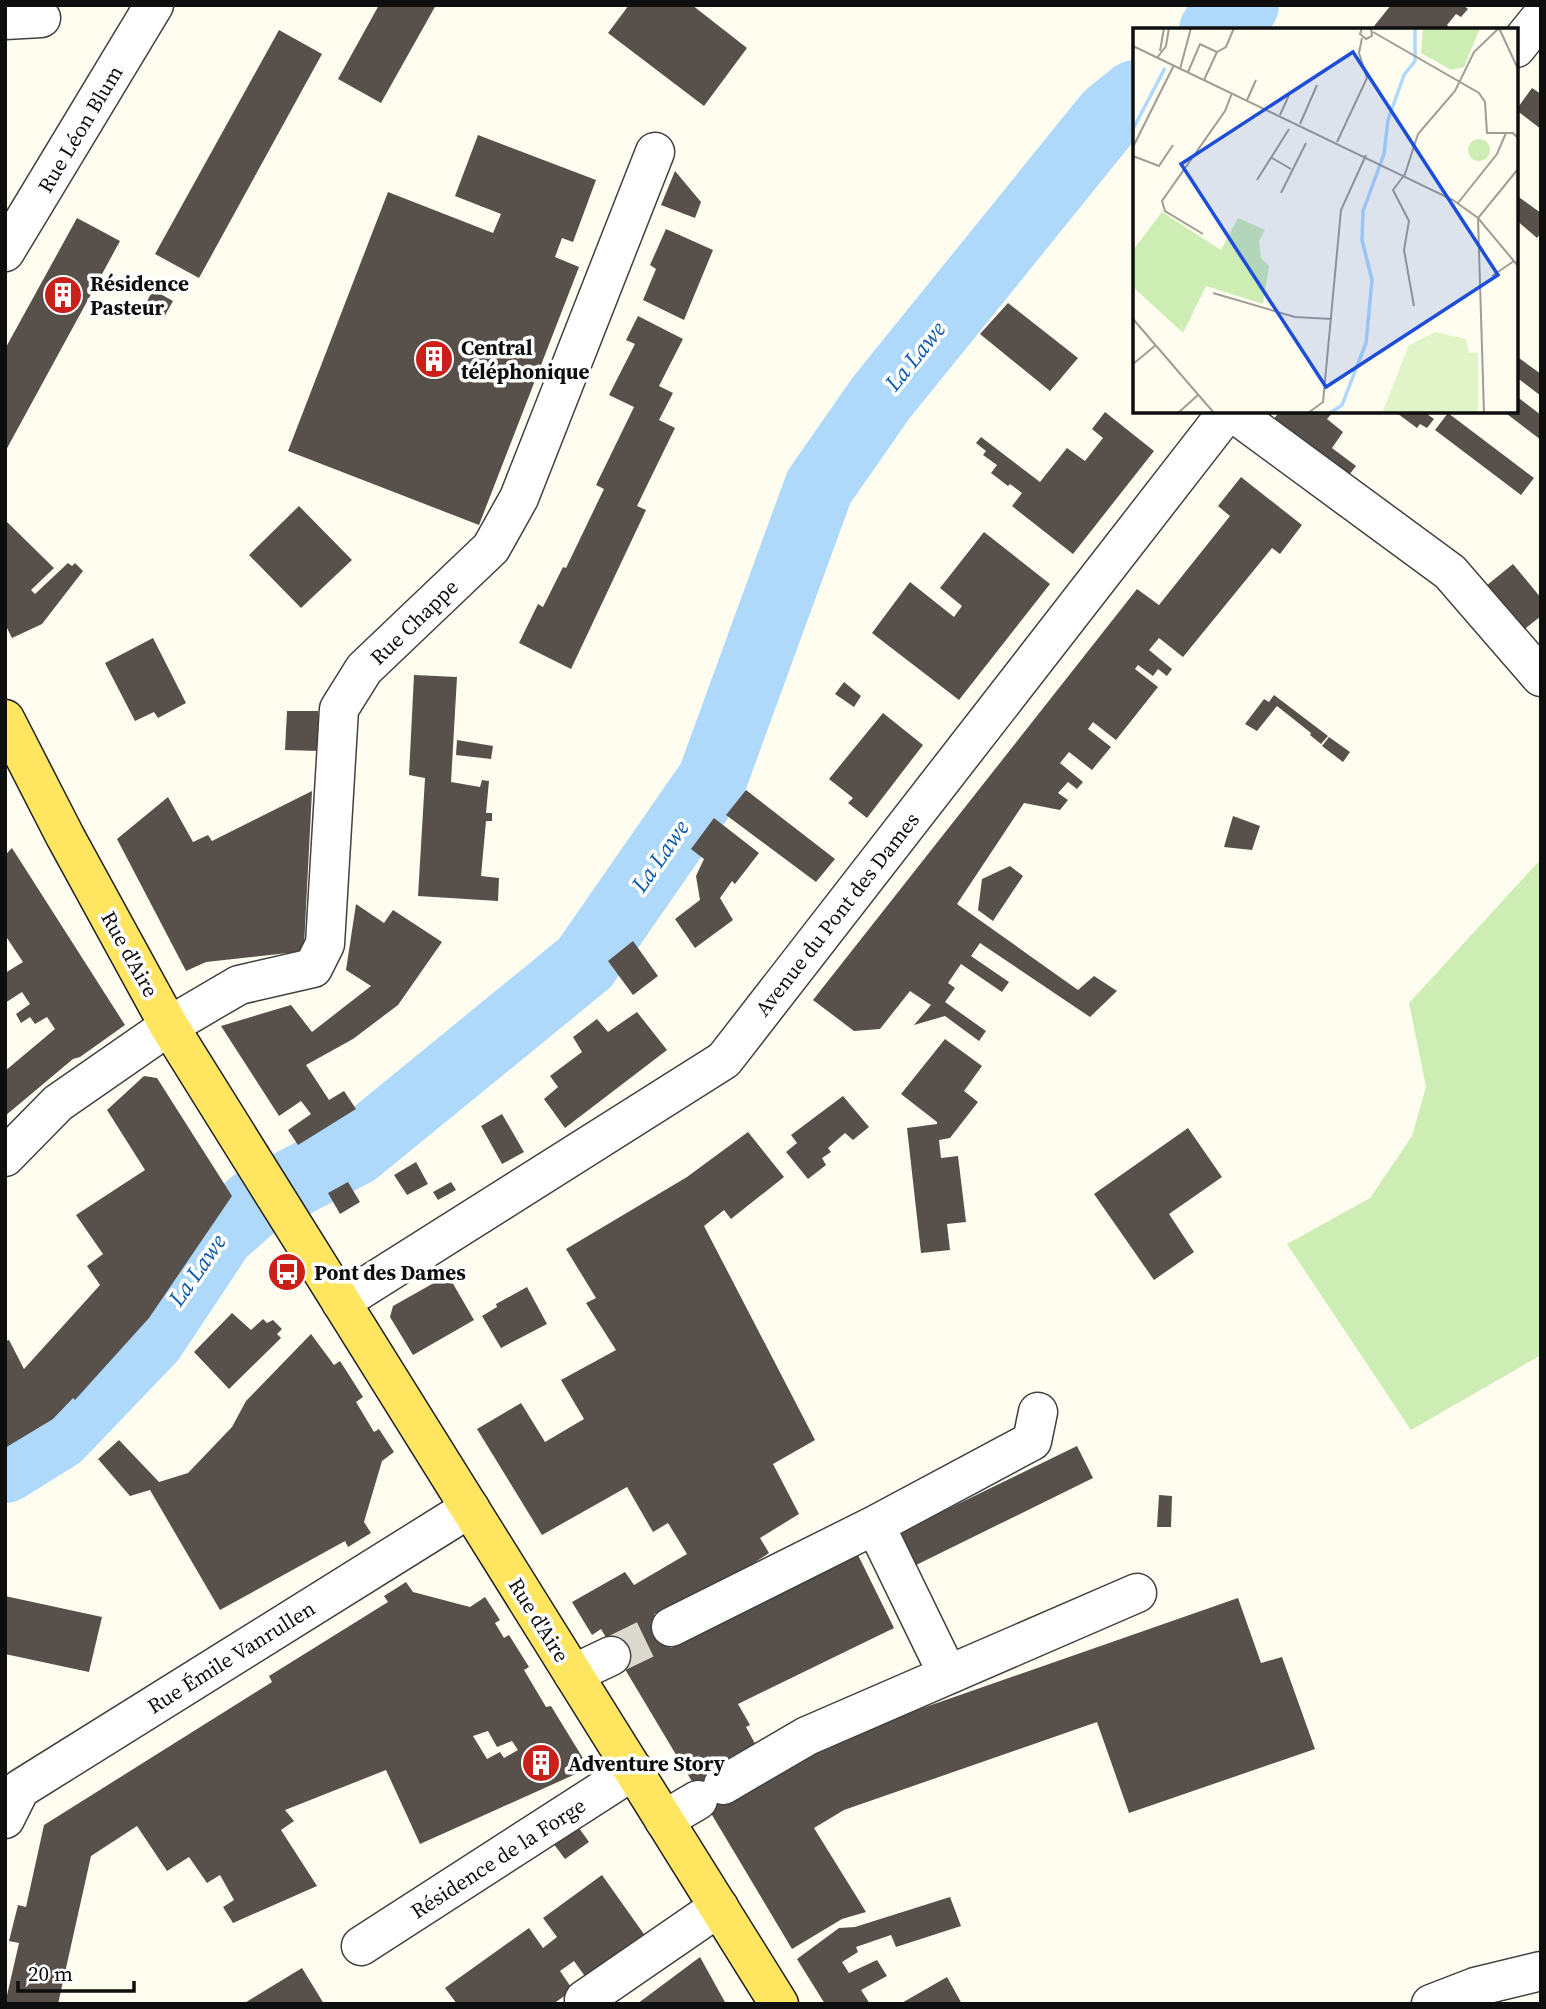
<svg xmlns="http://www.w3.org/2000/svg" width="1546" height="2009" font-family="'Source Serif 4',serif">
<rect width="100%" height="100%" fill="#fffdf0"/>
<path fill="#ceedb5" d="M1541 859V1355L1411 1430 1287 1244 1370 1198 1412 1136 1426 1087 1409 1003Z"/>
<g fill="none" stroke-linecap="round" stroke-linejoin="round">
<path stroke="#afd9fb" stroke-width="70" d="M1214 30 1244 5
M5 1468 58 1435 151 1338 220 1234 255 1203 355 1151 585 963 712 780 819 487 881 398 1109 116 1135 95"/>
</g>
<path fill="#58504a" fill-rule="evenodd" d="M379 5H436L381 103 338 79Z
M629 5H692L747 48 704 106 608 33Z
M1391 5H1463L1468 9 1461 17 1456 14 1447 25 1452 30H1371Z
M279 30 322 54 199 278 155 254Z
M1532 88 1541 94V129L1516 110Z
M478 135 596 180 573 242 562 238 555 257 579 267 479 525 288 451 388 192 493 233 501 214 455 196Z
M675 171 701 202 695 218 661 205Z
M1516 195 1541 213V233L1537 238 1516 220Z
M77 218 120 241 5 452V349Z
M666 229 713 250 684 320 643 300 656 269 650 265Z
M153 290 173 301 164 317 144 307Z
M1008 303 1078 358 1050 391 980 334Z
M638 316 683 339 659 386 673 393 659 420 675 428 637 506 646 510 571 669 519 643 538 604 543 607 563 567 566 568 604 489 596 485 634 407 609 395 635 344 626 340Z
M1519 358 1541 374V396L1516 377V361Z
M1516 396 1541 415V440L1503 411H1516Z
M1280 411H1334L1327 419 1343 432 1332 448 1356 466 1349 475 1273 420Z
M1394 411H1430L1427 414 1434 419 1427 428 1420 424 1417 428Z
M1105 412 1154 451 1073 554 1012 506 1022 493 1010 484 1008 486 991 473 997 465 983 455 986 451 976 443 981 437 1040 482 1067 448 1085 461 1103 438 1092 429Z
M1448 413 1534 478 1521 495 1435 430Z
M1241 477 1302 525 1280 554 1272 548 1183 657 1159 638 1149 650 1172 669 1167 676 1158 669 1153 676 1138 665 1135 669 1158 687 1116 740 1093 722 1088 729 1111 747 1092 770 1069 752 1060 763 1083 782 1077 789 1068 782 1058 793 1068 800 1060 810 1024 803 957 904 1078 990 1094 976 1117 991 1090 1017 980 943 971 956 1009 982 1002 992 961 964 948 983 955 988 945 1002 986 1031 979 1041 945 1016 914 1025 931 1005 910 991 880 1029 854 1031 813 1000 1137 589 1159 605 1230 516 1218 506Z
M299 506 352 560 301 608 249 555Z
M5 520 54 568 31 590 35 594 68 563 72 566 75 563 83 571 42 624 12 638 5 624Z
M984 532 1050 584 959 700 872 633 910 582 954 617 962 606 940 588Z
M1513 564 1541 598V616L1522 631 1486 586Z
M153 638 186 703 158 718 154 712 135 721 105 663Z
M414 675 457 677 451 782 480 787 482 780 489 781 486 813H492V821H486L481 876 499 878 498 901 418 896 425 778 409 775Z
M844 682 861 696 854 707 835 694Z
M1274 695 1328 736 1321 744 1310 735 1311 733 1277 706 1257 731 1245 724 1264 699 1269 702Z
M287 711H318L319 751 285 750Z
M883 713 923 745 867 818 848 803 853 798 829 779Z
M1329 737 1350 752 1343 762 1322 746Z
M457 740 493 746 491 759 456 755Z
M746 790 835 859 816 882 726 815Z
M312 791 304 946 297 952 206 962 186 971 117 839 168 797 193 842 208 835 212 841Z
M1233 816 1260 826 1252 850 1224 847Z
M714 818 759 853 735 884 732 881 720 898 733 920 695 948 675 919 700 900 696 876 704 859 691 849Z
M12 848 125 1025 80 1057 73 1059 5 1116V1071L55 1029 47 1017 35 1024 30 1017 21 1023 16 1014 30 1004 22 992 5 1003V973L23 962 5 935V855Z
M1010 866 1023 876 993 921 978 910 982 879Z
M356 904 384 923 393 910 442 942 398 1005 353 1039 306 1065 329 1100 344 1091 356 1109 298 1145 288 1130 311 1114 301 1101 279 1116 221 1026 291 1005 312 1032 371 986 346 970Z
M633 941 658 976 633 995 608 961Z
M637 1012 667 1050 565 1128 544 1099 558 1087 550 1076 582 1052 573 1037 597 1019 608 1032Z
M945 1039 982 1066 964 1091 978 1102 950 1138 939 1140 941 1158 958 1156 966 1222 947 1224 950 1250 921 1253 907 1128 937 1124V1122L901 1094Z
M144 1076 157 1078 232 1196 149 1318 75 1400 73 1398 53 1419 5 1448V1341L9 1340 24 1369 100 1285 87 1266 103 1254 76 1215 145 1170 107 1110Z
M843 1096 869 1127 853 1140 845 1133 828 1148 831 1152 822 1158 826 1165 808 1179 786 1152 797 1143 791 1135Z
M502 1114 524 1152 502 1164 481 1126Z
M1188 1128 1222 1177 1169 1214 1194 1252 1154 1280 1094 1194Z
M748 1132 784 1177 731 1219 724 1210 704 1226 815 1440 773 1464 799 1514 760 1538 769 1553 665 1622 857 1553 894 1628 738 1704 750 1725 746 1727 759 1751 808 1748 1238 1598 1261 1663 1282 1657 1315 1749 1129 1813 1097 1722 844 1810 814 1828 866 1912 842 1919 792 1949 601 1629 592 1635 572 1602 625 1572 634 1585 687 1554 668 1523 653 1532 627 1487 542 1535 477 1429 521 1403 545 1442 584 1419 561 1380 616 1350 586 1303 596 1298 566 1249 687 1177Z
M416 1162 428 1184 407 1195 394 1175Z
M348 1182 360 1202 340 1214 328 1193Z
M451 1182 456 1190 438 1200 433 1192Z
M448 1275 474 1320 413 1355 390 1317 393 1306Z
M527 1287 547 1324 501 1348 482 1316 497 1307 496 1304Z
M232 1313 251 1330 263 1319 267 1323 273 1320 282 1329 277 1334 281 1338 229 1389 194 1352Z
M311 1334 334 1365 340 1361 363 1397 356 1402 374 1432 379 1429 394 1452 382 1461 364 1522 371 1533 348 1547 345 1541 220 1610 150 1490 130 1496 98 1459 119 1440 159 1482 188 1473 232 1427 246 1401Z
M1077 1446 1093 1478 908 1569 892 1536Z
M1159 1495 1172 1496 1171 1527H1157Z
M406 1582 413 1592 470 1607 485 1597 500 1620 495 1623 504 1638 509 1635 529 1667 524 1670 546 1707 551 1706 589 1768 420 1844 386 1770 285 1810 294 1821 281 1830 317 1886 233 1923 223 1907 234 1900 220 1875 207 1883 189 1857 167 1871 137 1826 91 1856 58 2004H5L19 1943 9 1941 18 1905 26 1907 44 1825 272 1682 269 1676 388 1602 384 1596ZM488 1731 497 1747 512 1741 518 1750 504 1758 500 1752 487 1759 473 1736Z
M5 1596 102 1617 89 1672 5 1654Z
M572 1818 589 1842 565 1859 547 1835Z
M602 1875 646 1937 587 1979 574 1961 560 1971 573 1990 553 2004H457L445 1988 529 1928 543 1948 557 1937 543 1918Z
M950 1897 961 1926 896 1947 891 1935 856 1947 858 1952 842 1962 849 1973 877 1960 887 1976 861 1990 870 2004H825L797 1959 839 1928 855 1927Z
M700 1957 726 2004H637Z
M302 1968 324 2004H243Z
M947 1977 962 2004H900Z"/>
<g fill="none" stroke-linecap="round" stroke-linejoin="round">
<path stroke="#dbd9ce" stroke-width="38" stroke-dasharray="38 19" stroke-linecap="butt" d="M611 1656 671 1627"/>
<defs>
<path id="minor" d="M5 20 41 18
M1516 48 1541 17
M5 252 154 5
M1231 411 1450 572 1541 677
M5 1157 58 1103 169 1026 239 985 313 968 325 944 339 709 364 669 491 548 519 498 655 152
M341 1302 724 1060 1228 411
M875 1525 948 1675
M671 1627 875 1525 1032 1441 1038 1412
M573 1674 611 1656
M723 1785 807 1736 1137 1593
M5 1819 20 1789 470 1508
M664 1820 698 1800
M361 1946 634 1770
M584 2000 719 1907
M1431 2004 1475 1987 1541 1971"/>
<path id="major" d="M5 719 65 836 169 1026 779 2004"/>
</defs>
<use href="#minor" stroke="#414141" stroke-width="41"/>
<use href="#major" stroke="#1f1f1f" stroke-width="41"/>
<use href="#minor" stroke="#fff" stroke-width="38"/>
<use href="#major" stroke="#ffe560" stroke-width="38"/>
</g>
<defs>
<symbol id="building-disc" viewBox="-11 -11 22 22"><circle r="9.5" fill="#cb1f19" stroke="#fff"/><path d="M-4-6H4V6H1V3H-1V6H-4ZM-2.5-4.3h1.7v1.8h-1.7ZM.8-4.3h1.7v1.8H.8ZM-2.5-1h1.7V.8h-1.7ZM.8-1h1.7V.8H.8Z" fill="#fff"/></symbol>
<symbol id="bus-disc" viewBox="-11 -11 22 22"><circle r="9.5" fill="#cb1f19" stroke="#fff"/><path d="M-5-6H5V4H4V6H2V4H-2V6H-4V4H-5ZM-3.5-4V0h7V-4ZM-3.5 1.2v1.5H-2V1.2ZM2 1.2v1.5H3.5V1.2Z" fill="#fff"/></symbol>
</defs>
<g fill-rule="evenodd">
<use href="#building-disc" x="41" y="273" width="44" height="44"/>
<use href="#building-disc" x="412" y="337" width="44" height="44"/>
<use href="#bus-disc" x="265" y="1250" width="44" height="44"/>
<use href="#building-disc" x="519" y="1741" width="44" height="44"/>
</g>
<g text-anchor="middle" dominant-baseline="central" stroke-width="7" stroke-linejoin="round" paint-order="stroke">
<g font-size="21" fill="#0e0e0e" stroke="#fff">
<text transform="translate(80 129) rotate(-59)">Rue Léon Blum</text>
<text transform="translate(414 622) rotate(-44)">Rue Chappe</text>
<text transform="translate(837 914) rotate(-52)">Avenue du Pont des Dames</text>
<text transform="translate(130 954) rotate(61)">Rue d'Aire</text>
<text transform="translate(539 1620) rotate(58)">Rue d'Aire</text>
<text transform="translate(231 1657) rotate(-32)">Rue Émile Vanrullen</text>
<text transform="translate(498 1858) rotate(-33)">Résidence de la Forge</text>
</g>
<g font-size="21" font-weight="bold" fill="#0e0e0e" stroke="#fff" text-anchor="start">
<text x="90" y="283">Résidence<tspan x="90" dy="24">Pasteur</tspan></text>
<text x="461" y="347">Central<tspan x="461" dy="24">téléphonique</tspan></text>
<text x="314" y="1272">Pont des Dames</text>
<text x="568" y="1763">Adventure Story</text>
</g>
<g font-size="23" font-style="italic" fill="#0c59ac" stroke="#fff">
<text transform="translate(915 356) rotate(-51)">La Lawe</text>
<text transform="translate(660 856) rotate(-55)">La Lawe</text>
<text transform="translate(197 1270) rotate(-55)">La Lawe</text>
</g>
</g>
<g transform="translate(1133 28)">
<rect width="385" height="385" fill="#fffdf0"/>
<path d="M290 0H347L331 39 318 42 288 25ZM335 122a11 11 0 1 1 22 0a11 11 0 1 1-22 0ZM29 184 88 222 105 190 132 202 126 213 128 230 136 238 130 276 73 258 50 305 0 259V222Z" fill="#ceedb5"/>
<path d="M302 304 333 311 336 325 345 324V385H249L276 317Z" fill="#e1f4c8"/>
<path fill="none" stroke="#afd9fb" stroke-width="3.5" d="M0 101 32 40M197 385 209 377 233 315 239 252 229 212 230 183 251 126 255 92 271 47 282 33V0"/>
<path fill="none" stroke="#9f9d96" stroke-width="2" d="M229 0 227 6 233 11 239 8 238 0M366 0 385 41M240 4 346 65 352 74 354 105H380L385 110M0 18 320 172 345 190 385 238M27 23 31 0M84 24 93 19 101 0M24 30 33 18 36 0M47 41 58 0M55 44 67 16 84 24 71 52M114 72 123 52M147 87 156 67M167 96 184 57M204 114 234 50 226 25 229 10M0 119 41 37M0 128 26 138 40 117M139 130 158 141M124 152 156 101M148 165 173 115M325 175 364 126 373 105M70 206 32 183 29 173 92 83 99 65M359 248 381 233M80 265 162 289 199 291M281 278 271 222 276 193 260 162 272 146 285 106 322 63 341 24 366 0M0 291 81 385M0 336 23 317M45 385 65 367M175 385 190 374 208 182 233 127M351 385 345 190 385 141"/>
<path fill="#1d4ed8" fill-opacity="0.15" stroke="#1d4ed8" stroke-width="3.5" d="M220 24 365 247 193 359 48 136Z"/>
<rect width="385" height="385" fill="none" stroke="#0e0e0e" stroke-width="3.5"/>
</g>
<rect width="1546" height="2009" fill="none" stroke="#0e0e0e" stroke-width="14"/>
<path d="M18 1981v10h116v-10" fill="none" stroke="#0e0e0e" stroke-width="3.5"/>
<text x="28" y="1981" font-size="21" fill="#0e0e0e" stroke="#ffffff" stroke-width="5" paint-order="stroke">20 m</text>
</svg>
